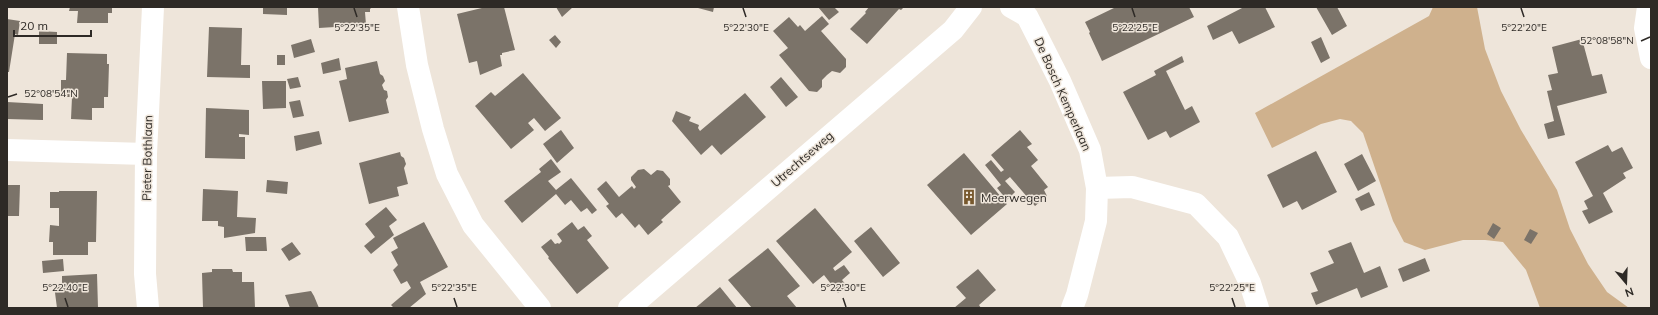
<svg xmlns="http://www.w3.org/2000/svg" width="1658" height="315" font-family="Mulish,sans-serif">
<rect width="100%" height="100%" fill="#eee5da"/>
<path fill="#cfb18d" d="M1433 7H1477L1485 49 1501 91 1521 130 1557 190 1570 229 1588 264 1607 292 1629 308H1540L1526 270 1503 242 1485 240H1463L1425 250 1404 242 1393 221 1363 133 1351 121 1340 119 1321 124 1272 148 1255 113 1429 16Z"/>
<path fill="#7b7369" d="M70 7H112V13H108V23H77L78 11H69Z
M263 7H287V15L263 14Z
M318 7H372L370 9V12H365L366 25 319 28Z
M486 7H504L515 50 502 53V55H500L502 66 480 75 477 61 469 63 457 14Z
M556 7H573L562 17Z
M698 7H714L713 12 698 8Z
M818 7H834L839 12 829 20Z
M869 7H904L901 10 899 9 867 44 850 29 866 13 865 12Z
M1116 7H1189L1194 17 1102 61 1089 33 1090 32 1085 22Z
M1244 7H1265L1275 27 1239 44 1232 31 1213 40 1207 26Z
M1316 7H1337L1347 26 1332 35Z
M822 16 829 24 821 31 846 59V67L840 73 832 71 827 75 822 80V87L817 92 809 91 779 55 788 48 773 31 789 17 798 27 800 25 805 31Z
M7 19 20 21 18 35 15 34 9 72H7Z
M209 27 242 28 241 65H250V78L207 77Z
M39 31 57 32V44H39Z
M555 35 561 42 556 48 549 40Z
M1321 37 1330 58 1321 63 1311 42Z
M311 39 315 52 294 58 291 45Z
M1582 39 1592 76 1602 74 1607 93 1557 106 1565 135 1548 139 1544 124 1554 121 1547 91 1552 90 1548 75 1558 73 1552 47Z
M67 53 107 54V64H109L108 97H104V108H92V120L71 119 72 97H61V80H66Z
M277 55H285V65H277Z
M1182 56 1184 62 1166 71 1185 110 1192 106 1200 122 1170 138 1166 131 1148 140 1123 92 1156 75 1154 71Z
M339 58 341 70 323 74 321 63Z
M377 61 380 74 383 76 385 81 382 85 384 90 387 91 388 97 386 100 389 113 349 122 339 81 347 79 345 68Z
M523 73 561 118 545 131 534 118 528 123 534 130 511 149 475 106 491 92 495 96Z
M298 77 301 87 290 89 287 79Z
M781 77 798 97 786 107 770 87Z
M262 81H286V108L263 109Z
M745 93 766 117 721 155 712 145 701 155 672 121 676 111 691 117 689 121 699 125 698 128 700 131Z
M300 100 304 116 293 118 289 102Z
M7 102 43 104V120L7 119Z
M206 108 249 110V135L239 134V137H245V159L205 158Z
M561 130 574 148 557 163 543 144Z
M1020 130 1032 144 1027 147 1038 160 1031 166 1048 187 1044 190 1047 196 1035 206 1010 177 1005 181 1015 192 1007 200 997 188 1001 185 985 165 991 160 1001 172 1004 170 991 155Z
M319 131 322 144 296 151 294 136Z
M1608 145 1612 152 1622 147 1633 168 1623 173 1626 178 1603 193 1613 212 1589 224 1582 211 1588 209 1584 201 1593 196 1575 162Z
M1316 151 1337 192 1302 210 1297 201 1283 208 1267 175Z
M400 152 401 156 404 158 406 164 404 168 408 184 397 187 399 196 369 204 359 163Z
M964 153 1007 204 971 235 927 185Z
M1362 154 1376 181 1358 191 1344 164Z
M551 159 561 172 548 181 556 190 571 178 597 210 592 214 587 208 581 212 571 200 565 205 556 194 522 223 504 201 541 172 539 169Z
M644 169 651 175 657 170 663 171 670 179V185L668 186 681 202 661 220 663 222 648 235 639 224 635 228 622 213 616 218 606 206 609 204 597 189 606 181 619 197 632 186 634 189 636 187 631 180V177L638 170Z
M267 180 288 182 287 194 266 192Z
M7 185H20L19 216H7Z
M203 189 238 191 237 217 256 218 255 233 224 238V227L218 226V221H202Z
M59 191H97L96 242H88V255H53V242H49L50 225 59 226V208H50V192H59Z
M1369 192 1375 205 1361 211 1355 199Z
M386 207 397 220 389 226 394 235 371 254 364 246 375 237 365 224Z
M815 208 852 252 833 268 835 271 844 265 850 273 842 280 847 286 838 293 824 275 813 284 776 241Z
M424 222 448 267 420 282 426 294 409 308H394L391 305 411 288 407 281 401 284 393 270 398 265 391 252 398 248 393 238Z
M572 222 578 230 584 226 592 236 587 240 609 268 577 294 548 258 549 257 541 247 551 239 555 244 558 243 559 244 562 241 557 234Z
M1493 223 1501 228 1494 239 1487 234Z
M871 227 900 263 883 277 854 241Z
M1530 229 1538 233 1531 244 1524 240Z
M245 237H266L267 251H246Z
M292 242 301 254 289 261 281 249Z
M1351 242 1364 273 1380 266 1388 287 1361 298 1357 288 1316 305 1311 293 1318 291 1310 273 1334 263 1328 251Z
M768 248 800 286 787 296 797 308H752L728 280Z
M1425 258 1430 271 1403 282 1398 269Z
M63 259 64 271 43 273 42 261Z
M212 269H232L233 272H242V282H254L255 308H203L202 273 212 272Z
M978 269 996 290 979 305 981 308H954L966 298 956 287Z
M97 274 98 308H57L54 285H62V276Z
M720 287 737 308H695L700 304Z
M311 291 314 296 319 308H290L285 295Z"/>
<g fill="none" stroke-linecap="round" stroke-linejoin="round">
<path stroke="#fff" stroke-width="22" d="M408 7 417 65 433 129 447 174 473 225 540 308
M1011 7 1027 16 1060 81 1090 150 1097 188 1096 221 1077 295 1072 308
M1648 7 1645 28 1651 58
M7 150 146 154
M1097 188 1132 187 1196 204 1228 237 1250 283 1258 308
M148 308 145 274 146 154 153 7"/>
<path stroke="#fff" stroke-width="22" d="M629 308 953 30 971 7"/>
</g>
<path fill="none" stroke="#2e2a26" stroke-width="1.5" d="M354 8 357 17M743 8 746 17M1132 8 1135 17M1521 8 1524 17M1641 41 1650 37M8 97 17 94M65 298 68 307M454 298 457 307M843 298 846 307M1232 298 1235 307"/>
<defs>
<symbol id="building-bare" viewBox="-9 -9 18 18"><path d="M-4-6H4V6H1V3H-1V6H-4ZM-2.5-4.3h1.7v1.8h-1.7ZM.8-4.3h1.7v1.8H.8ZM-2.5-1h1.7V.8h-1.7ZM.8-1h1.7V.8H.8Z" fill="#77582d" stroke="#eee5da" stroke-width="2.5" paint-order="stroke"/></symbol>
</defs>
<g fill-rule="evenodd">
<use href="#building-bare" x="958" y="186" width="22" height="22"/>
</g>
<g text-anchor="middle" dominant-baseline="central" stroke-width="3" stroke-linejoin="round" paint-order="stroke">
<g font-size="12" fill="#2e2a26" stroke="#eee5da">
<text transform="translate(1063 94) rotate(66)">De Bosch Kemperlaan</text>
<text transform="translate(147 158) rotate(-89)">Pieter Bothlaan</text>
<text transform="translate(802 159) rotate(-41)">Utrechtseweg</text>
</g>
<g font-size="12" fill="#2e2a26" stroke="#eee5da" text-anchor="start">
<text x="981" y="197">Meerwegen</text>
</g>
</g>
<g font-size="10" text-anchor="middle" fill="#2e2a26" stroke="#eee5da" stroke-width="3" stroke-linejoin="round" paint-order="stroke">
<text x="357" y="31">5°22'35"E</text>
<text x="746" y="31">5°22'30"E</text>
<text x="1524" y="31">5°22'20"E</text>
<text x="1135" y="31">5°22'25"E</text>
<text x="1607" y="44">52°08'58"N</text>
<text x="51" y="97">52°08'54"N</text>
<text x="65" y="291">5°22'40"E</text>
<text x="454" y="291">5°22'35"E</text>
<text x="843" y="291">5°22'30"E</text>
<text x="1232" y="291">5°22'25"E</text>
</g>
<rect width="1658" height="315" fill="none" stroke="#2e2a26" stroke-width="16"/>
<g transform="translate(1626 283) rotate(161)" stroke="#eee5da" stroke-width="3" paint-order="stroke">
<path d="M0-3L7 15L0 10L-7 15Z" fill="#2e2a26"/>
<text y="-6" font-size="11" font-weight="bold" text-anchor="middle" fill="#2e2a26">N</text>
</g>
<path d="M14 30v6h77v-6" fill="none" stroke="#2e2a26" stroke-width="2"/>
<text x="20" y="30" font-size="12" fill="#2e2a26" stroke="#eee5da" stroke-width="3" paint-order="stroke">20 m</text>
</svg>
